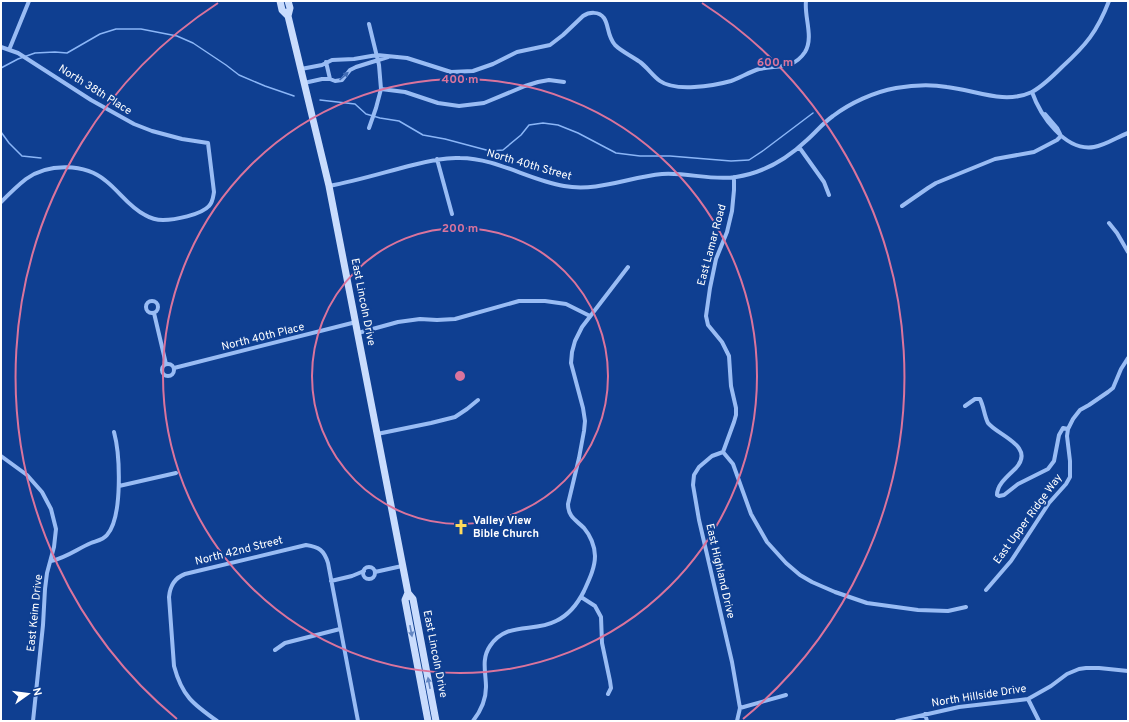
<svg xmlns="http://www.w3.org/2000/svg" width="1129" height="722" font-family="Overpass,sans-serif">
<rect width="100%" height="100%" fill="#0f3f91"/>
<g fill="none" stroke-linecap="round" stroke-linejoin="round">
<path stroke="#8bb6f7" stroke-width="1.5" d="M1 68 18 59 35 53 55 52 67 53 100 34 116 29H141L177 36 193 43 226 65 239 75 265 86 294 96
M320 100 355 104 366 114 380 118 399 121 423 135 445 139 490 151 503 150 521 135 529 125 543 123 558 125 578 133 616 153 640 156H670L731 161 749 160 764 150 813 113
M1 132 9 143 22 156 41 158"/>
<path stroke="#99bcf4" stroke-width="4" d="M369 24 379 65 381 89 376 108 369 128
M1 47 18 53 91 100 134 124 152 131 182 139 208 143 214 192C213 197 213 202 209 206 201 215 174 220 163 220 157 220 150 218 145 215 129 207 120 192 106 181 85 163 48 163 26 179 17 186 9 194 1 202
M9 50 29 1
M326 62 330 79
M301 69 322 65 332 60 354 59 377 55 407 58 451 72 473 71 493 64 517 52 550 45 563 35 583 16C589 12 599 11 604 18 609 25 607 36 615 45 622 52 632 56 640 62 647 67 652 75 660 81 675 92 713 86 731 81 740 78 749 72 759 69 777 65 793 70 805 52 814 37 804 17 806 1
M304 83 322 79H330L335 81 342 80 350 70 356 67 388 57
M381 89 405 92 438 103 459 106 484 103 525 86 538 82 549 80 564 82
M1032 92C1040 115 1065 152 1094 147 1106 145 1117 137 1128 133
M1045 114 1057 128 1060 134
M799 147 824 182 829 195
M437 159 452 214
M329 186C357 181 385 172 413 165 428 161 444 157 460 158 496 158 529 180 564 186 598 192 629 177 662 174 687 172 711 181 736 177 763 173 788 158 807 140 816 132 823 123 833 116 850 103 874 92 896 88 913 85 930 84 947 87 975 90 1004 105 1032 92 1043 86 1053 76 1062 67 1086 45 1097 32 1109 1
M902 206 928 188 936 183 995 159 1034 152 1057 140 1061 136
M1109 223 1117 233 1128 252
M146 307a6 6 0 1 1 12 0a6 6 0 1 1-12 0Z
M154 313 166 364
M358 333 398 322 420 319 437 320 455 319 519 301H545L566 304 590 316
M162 370a6 6 0 1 1 12 0a6 6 0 1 1-12 0Z
M174 368 356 322
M965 406 975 399H980C984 407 984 415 988 423 997 435 1036 446 1016 468 1009 475 997 484 997 495L999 496 1004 495 1018 484 1048 469 1054 461 1059 435 1063 428 1068 429
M377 434 431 423 455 417 467 409 478 400
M723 452 733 464 751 514 767 542 786 563 800 575 812 582 835 592 867 603 918 610 948 611 966 607
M723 452 734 422 736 415V408L731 386 729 356 722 342 708 325 706 316 710 288 716 259 727 232 732 211 734 190V177
M723 452 712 456 699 467 694 475 693 485 699 520 732 662 740 708
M1 456 27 475 42 492 51 509 56 529 54 547 47 573 45 589 43 625 33 721
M119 486 176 473
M51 561C66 558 77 549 91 543 96 541 103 540 107 535 123 517 120 454 114 432
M363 573a6 6 0 1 1 12 0a6 6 0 1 1-12 0Z
M375 572 402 566
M331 581 352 576 364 571
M986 590 1011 561 1049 503 1066 484 1070 477V461L1067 436 1068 429 1073 419 1080 410 1089 405 1108 392 1113 388 1121 369 1128 358
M581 597 595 606 601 617 602 643 610 681 611 688 608 694
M275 650 285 643 340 629
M1028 699 1039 721
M925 714 927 721
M217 721C193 704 182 696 174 666L169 597C170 586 174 578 185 574L306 545C319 547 324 550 328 563L358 721
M473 721C480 712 486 699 486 687 486 673 481 659 490 646 507 621 533 633 556 621 569 615 578 603 584 591 589 580 595 568 595 556 595 546 590 535 584 528 576 520 568 517 568 504L579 458 584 431 585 421 583 408 571 363 572 352 575 341 582 327 628 267
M737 721 740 708 786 695
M897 721 959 707 1028 699 1051 686 1067 674 1079 669 1086 668H1099L1128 671"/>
<path stroke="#c9dcfd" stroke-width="7" d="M280 1 282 10 288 16
M288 1 290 8 288 16 329 186 408 593 413 599 436 721
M408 593 405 600 428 721"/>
</g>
<defs><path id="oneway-solid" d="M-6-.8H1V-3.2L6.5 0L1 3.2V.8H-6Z"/></defs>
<use fill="#3f6bb4" href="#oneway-solid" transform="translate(344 76) rotate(-42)"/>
<g fill="#6386c2">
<use href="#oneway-solid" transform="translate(411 631) rotate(79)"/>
<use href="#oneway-solid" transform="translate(429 683) rotate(-101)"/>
</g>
<g fill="none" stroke="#da749d" stroke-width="2">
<circle cx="460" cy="376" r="148"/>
<circle cx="460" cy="376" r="297"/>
<path d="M177 719A445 445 0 0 1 218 3M702 3A445 445 0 0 1 743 719"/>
</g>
<defs>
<symbol id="church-bare" viewBox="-9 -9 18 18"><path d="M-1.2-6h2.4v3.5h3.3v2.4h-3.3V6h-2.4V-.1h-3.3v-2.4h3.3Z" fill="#ffdb5c" stroke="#0f3f91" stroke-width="2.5" paint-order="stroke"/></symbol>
</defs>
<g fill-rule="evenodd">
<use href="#church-bare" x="450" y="516" width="22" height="22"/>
</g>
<g text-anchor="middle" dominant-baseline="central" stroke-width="4" stroke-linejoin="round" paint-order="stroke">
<g font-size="11" fill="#fff" stroke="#0f3f91">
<text transform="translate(95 90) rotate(32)">North 38th Place</text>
<text transform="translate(529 165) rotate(16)">North 40th Street</text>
<text transform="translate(712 245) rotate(-75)">East Lamar Road</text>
<text transform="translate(363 302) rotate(79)">East Lincoln Drive</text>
<text transform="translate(263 337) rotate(-14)">North 40th Place</text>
<text transform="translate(1028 519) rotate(-54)">East Upper Ridge Way</text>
<text transform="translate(239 551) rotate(-14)">North 42nd Street</text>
<text transform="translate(720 571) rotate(77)">East Highland Drive</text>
<text transform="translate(35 613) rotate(-84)">East Keim Drive</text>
<text transform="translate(435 654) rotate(79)">East Lincoln Drive</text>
<text transform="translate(979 696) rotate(-9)">North Hillside Drive</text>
</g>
<g font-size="11" font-weight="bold" fill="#fff" stroke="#0f3f91" text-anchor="start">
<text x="473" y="521">Valley View<tspan x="473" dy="13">Bible Church</tspan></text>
</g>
</g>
<circle cx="460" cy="376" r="6" fill="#da749d" stroke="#0f3f91" stroke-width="2"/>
<g font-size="12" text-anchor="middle" font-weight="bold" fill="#da749d" stroke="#0f3f91" stroke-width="4" stroke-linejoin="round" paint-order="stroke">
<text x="775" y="66">600 m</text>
<text x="460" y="83">400 m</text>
<text x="460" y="232">200 m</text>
</g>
<rect width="1129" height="722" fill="none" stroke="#ffffff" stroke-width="4"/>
<g transform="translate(28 694) rotate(76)" stroke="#0f3f91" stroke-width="3" paint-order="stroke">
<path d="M0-3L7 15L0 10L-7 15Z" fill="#ffffff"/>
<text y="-6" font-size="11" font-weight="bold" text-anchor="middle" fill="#ffffff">N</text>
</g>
</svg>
